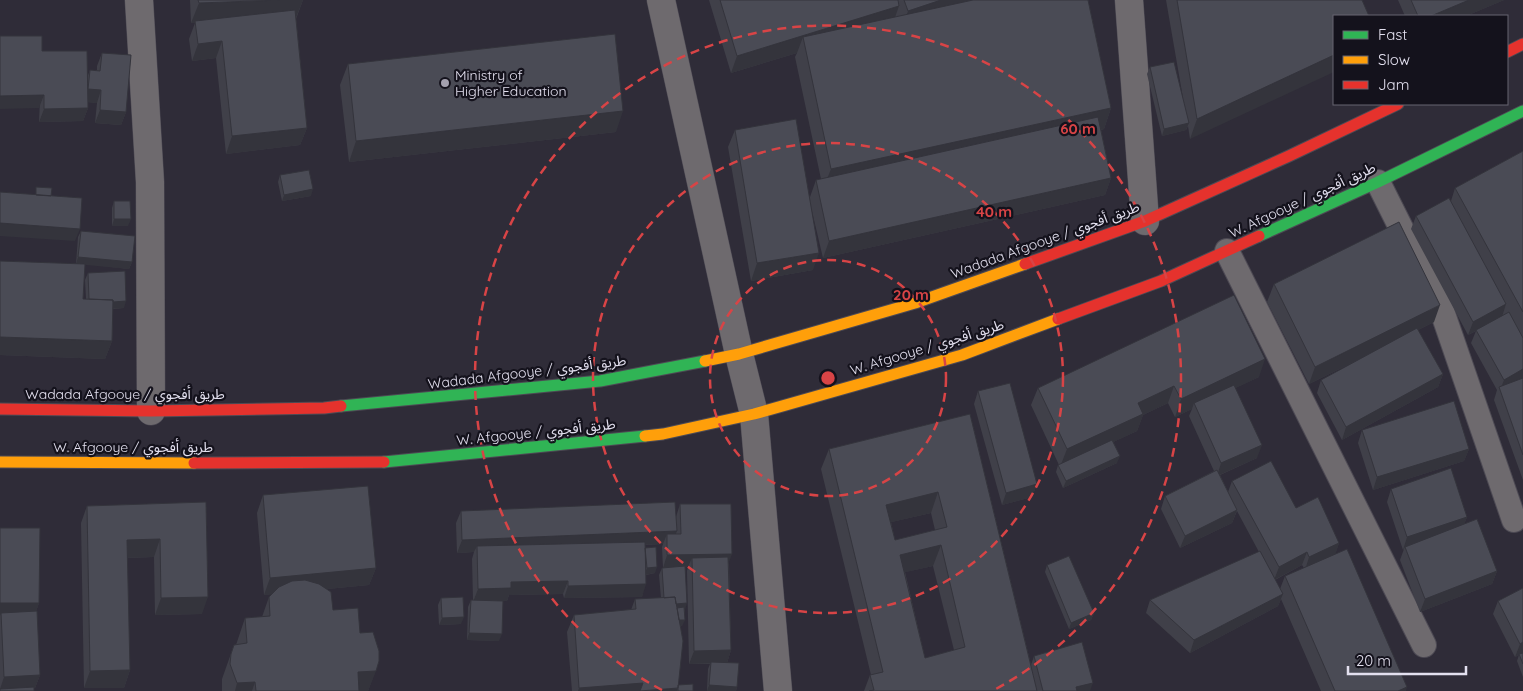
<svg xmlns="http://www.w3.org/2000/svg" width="1523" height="691" font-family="Quicksand,'Noto Sans Arabic',sans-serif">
<rect width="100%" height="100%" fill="#2f2c38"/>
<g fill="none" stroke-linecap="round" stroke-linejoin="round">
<defs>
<path id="lane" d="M1378 182 1441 308 1514 520
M1227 251 1424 645"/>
<path id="street" d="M139 0 150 182 151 411
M661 0 739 354 754 414 778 691
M1129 0 1145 221"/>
<path id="fast" d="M1259 236 1378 182 1523 111
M341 406 600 381 705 361
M384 462 645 436"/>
<path id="slow" d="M705 361 739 354 915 303 1025 264
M645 436 663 434 754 414 962 355 1058 319
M0 462 194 463"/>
<path id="jam" d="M1507 52 1523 44
M1025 264 1145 221 1289 156 1398 104
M1058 319 1161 281 1259 236
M0 409 151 411 324 408 341 406
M194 463 384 462"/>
</defs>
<use href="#lane" stroke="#4d4a54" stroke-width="26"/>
<use href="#street" stroke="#4d4a54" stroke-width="29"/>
<use href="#fast" stroke="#4d4a54" stroke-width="13"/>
<use href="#slow" stroke="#4d4a54" stroke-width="13"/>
<use href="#jam" stroke="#4d4a54" stroke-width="13"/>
<use href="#lane" stroke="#6e6a6e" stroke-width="24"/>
<use href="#street" stroke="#6e6a6e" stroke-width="28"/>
<use href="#fast" stroke="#30b455" stroke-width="11"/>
<use href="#slow" stroke="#ff9f0a" stroke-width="11"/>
<use href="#jam" stroke="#e5322d" stroke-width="11"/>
</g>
<path fill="#404049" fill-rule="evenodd" d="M190 0H303L296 19 307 128 300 145 226 154 216 58 192 61 189 39 195 23H191Z
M709 0H1088L1111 108 1104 129 1101 130 1111 178 1105 195 823 258 811 207 813 270 751 281 728 147 735 130 810 197 816 180 821 179 795 57 797 53 731 73Z
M1166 0H1362L1190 139 1188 126 1186 130 1162 136 1147 74 1150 67 1183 98Z
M1398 0H1504L1466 16H1405Z
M42 51 87 78 90 70H97V66L102 53 126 112 121 125 95 123 97 103 88 102V108L83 121 39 122Z
M348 64 616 132 349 162 340 85Z
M1523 151V480L1494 400 1497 390 1471 343 1476 331 1468 335 1411 229 1416 216 1451 201 1455 188Z
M280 175 311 196 282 201 278 182Z
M114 201 128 226H112V208Z
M81 231 132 262 129 269 85 264 83 299H86L85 280 88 273 124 308 113 309 112 341 105 359 0 355V261L76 264 78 237Z
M1274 284 1434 322 1418 330 1443 374 1438 387 1342 440 1317 393 1321 380 1368 355 1309 384 1267 302Z
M1259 377 1235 388 1257 458 1220 475 1228 492 1232 481 1296 508 1339 543 1335 554 1406 691H1321L1281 599 1278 606 1190 653 1146 613 1150 600 1259 552 1237 511 1232 523 1180 548 1161 509 1165 496 1214 471 1189 416 1192 409 1175 417 1168 403 1143 415 1137 431 1113 442 1117 463 1063 488 1056 472 1058 465H1059L1031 405 1038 388ZM1302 565 1304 568 1285 576 1280 589 1275 580Z
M978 391 1037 484 1032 497 1002 505 974 404Z
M970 414 1031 665 1034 656 1090 691H864L870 675H871L821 469 829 449ZM931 513 935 530 895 540 891 522ZM933 566 954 650 925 658 905 572Z
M1362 430 1469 449 1464 461 1373 490 1358 443Z
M1391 489 1467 517 1464 524 1497 571 1492 584 1420 612 1400 560 1404 549 1403 550 1387 502Z
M263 495 376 568 369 585 327 589 333 610 360 633 379 661 368 691H222V679L234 645H236L245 618 262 617 269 597 272 594 264 595 257 513Z
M206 502 202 614 155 615 154 557 127 558 130 670 124 688H84L81 523 87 506Z
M680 504 729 563 731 650 727 663 737 687 736 691H707L708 669 710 664H689L687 571 688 567H685V610L682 626H681L678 685 693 691H572L567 632 574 615 631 610 635 599 661 598 659 575 662 568H663L662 547 663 544 645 545V548L655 573 646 575 642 597 564 598 563 594 509 595 507 601H498L499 641 467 640 468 607 471 600H473L472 559 474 552 457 553 456 523 461 511 676 517Z
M0 528 39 603 36 611 40 675 35 688 0 691Z
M1047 565 1094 613 1091 620 1069 629 1045 572Z
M1523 588V677L1517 661 1519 655 1515 657 1493 614 1498 601Z
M441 598 461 624 439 625 438 605Z"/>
<path fill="#34343c" d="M281 0H303L295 20 195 21V23H191L199 3Z
M941 0H982L902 29 908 11Z
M1469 0H1504L1466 16H1431Z
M899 6 893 23 803 37 797 53 731 73 737 56Z
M222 41 216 58 192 61 198 44Z
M1334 55V72L1190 139 1197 119Z
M88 89 101 90 97 103 83 102Z
M44 95 39 108 0 109V96Z
M88 108 83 121 39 122 44 109Z
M1111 108 1104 129 823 189 831 169Z
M100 110 126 112 121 125 95 123Z
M623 111 616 132 349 162 356 141Z
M1189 123 1186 130 1162 136 1164 129Z
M307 128 300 145 226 154 232 136Z
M1111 178 1105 195 823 258 829 241Z
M313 189 311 196 282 201 284 195Z
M114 219H131L128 226H112Z
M0 223 80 229 75 241 0 236Z
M819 253 813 270 751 281 757 263Z
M78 257 132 262 129 269 76 264Z
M126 301 124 308 86 310 89 303Z
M1506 304 1502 317 1468 335 1473 322Z
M1440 305 1434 322 1309 384 1315 367Z
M0 337 112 341 105 359 0 355Z
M1265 359 1259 377 1196 407 1194 403 1192 409 1175 417 1181 399Z
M1523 369V379L1500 390 1504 380Z
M1443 374 1438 387 1342 440 1346 427Z
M1174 386 1168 403 1143 415 1137 431 1060 467 1067 449 1138 403Z
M1262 445 1257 458 1217 476 1221 463Z
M1469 449 1464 461 1373 490 1377 477Z
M1120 456 1117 463 1063 488 1066 481Z
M1037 484 1032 497 1002 505 1006 493Z
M938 492 931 513 879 525 886 505Z
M1237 510 1232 523 1180 548 1185 536Z
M1467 517 1462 530 1405 547 1404 549 1403 550 1407 537Z
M677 531 672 544 667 534 663 544 477 552V546L474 552 457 553 462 540Z
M160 539 154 557 121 558 127 540Z
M1339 543 1335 556 1305 570 1309 557Z
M941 545 933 566 893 575 900 555Z
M1307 552 1302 565 1274 580 1279 567Z
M732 554 727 567 692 558 688 567 663 568 667 555Z
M657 567 655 573 644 575 647 568Z
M376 568 369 585 264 595 270 578Z
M1497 571 1492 584 1420 612 1425 599Z
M568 581 563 594 509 595 507 601 473 602 478 589 511 582Z
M646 584 642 597 564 598 568 586Z
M1283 594 1278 606 1190 653 1194 640Z
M208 597 202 614 155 615 161 598Z
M0 603H39L33 621 1 613 0 616Z
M687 603 685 610 675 611 665 605Z
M1094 613 1091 620 1069 629 1071 623Z
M464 617 461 624 439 625 442 618Z
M676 620H685L682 626 674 627Z
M469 633 502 634 499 641 467 640Z
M1523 642V653L1515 657 1520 644Z
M731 650 727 663 689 664 694 651Z
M130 670 124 688H84L90 671Z
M376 671 368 691H351L358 672Z
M40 675 35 688 0 689 4 677Z
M255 682 252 691H235L237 683Z
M643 683 640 691H578L579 688Z
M1093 683 1090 691H1075L1076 687Z
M709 685 737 687 736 691H707Z
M1407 687 1406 691H1398Z
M678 688 677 691H644Z"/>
<path fill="#4a4b55" stroke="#34343c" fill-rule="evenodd" d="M198 0H281L199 3Z
M720 0H898L899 6 737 56Z
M904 0H941L908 11Z
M973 0H1088L1111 108 831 169 803 37Z
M1177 0H1362L1369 16H1334V55L1197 119Z
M1411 0H1469L1431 16H1418Z
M295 10 307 128 232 136 222 41 198 44 195 21Z
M615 34 623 111 356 141 348 64Z
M0 36H42V51H87L88 108 44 109V95L0 96Z
M102 53 131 55 126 112 100 110 101 90 88 89 90 70 100 71Z
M1174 62 1189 123 1164 129 1150 67Z
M1098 117 1111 178 829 241 816 180Z
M796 119 819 253 757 263 735 130Z
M1523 151V312L1455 188Z
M309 170 313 189 284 195 280 175Z
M36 187 52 188 51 196 36 195Z
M0 192 82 198 80 229 0 223Z
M1449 198 1506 304 1473 322 1416 216Z
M114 201H130L131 219H114Z
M1399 222 1440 305 1315 367 1274 284Z
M81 231 135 236 132 262 78 257Z
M0 261 85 264 83 299 113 300 112 341 0 337Z
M125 271 126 301 113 302V300L89 299 88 273Z
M1234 295 1265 359 1181 399 1174 386 1138 403 1143 414 1067 449 1038 388Z
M1509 312 1523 338V369L1504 380 1476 330Z
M1417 328 1443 374 1346 427 1321 380Z
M1523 378V455L1499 387Z
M1010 383 1037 484 1006 493 978 391Z
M1234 385 1262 445 1221 463 1194 403Z
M1454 401 1469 449 1377 477 1362 430Z
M970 414 1037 691H869L874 690 870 675 883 672 829 449ZM938 492 947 527 895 540 886 505ZM941 545 965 647 925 658 900 555Z
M1112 440 1120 456 1066 481 1058 465Z
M1271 461 1296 508 1318 497 1339 543 1309 557 1307 552 1279 567 1232 481Z
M1451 468 1467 517 1407 537 1391 489Z
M1217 470 1237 510 1185 536 1165 496Z
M368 486 376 568 270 578 263 495Z
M206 502 208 597 161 598 160 539 127 540 130 670 90 671 87 506Z
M675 502 677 531 462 540 461 511Z
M680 504H731L732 554 667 555V534H681Z
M1477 519 1497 571 1425 599 1405 547Z
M0 528H40L39 603H0Z
M645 542 646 584 568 586V581L511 582V588L478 589 477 546Z
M656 547 657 567 647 568 645 548Z
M1347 549 1407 687 1398 691H1335L1285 576Z
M1260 551 1283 594 1194 640 1150 600Z
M1069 556 1094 613 1071 623 1047 565Z
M728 557 731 650 694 651 692 558Z
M685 566 687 603 676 604 675 597 664 598 662 568Z
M305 580 319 584 331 592 333 610 358 608 360 633 373 632 379 651V661L376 671 358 672 359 691H256L255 682 237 683 230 664 231 654 234 645 247 643 245 618 270 616 269 597 279 587 292 581Z
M1523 588V642L1520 644 1498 601Z
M463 597 464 617 442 618 441 598Z
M675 597 683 641 678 688 640 691 643 683 579 688 574 615 636 609 635 599Z
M471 600 503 601 502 634 469 633Z
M684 607 685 620H679L677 608Z
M37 611 40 675 4 677 1 613Z
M1082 642 1093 683 1076 687 1077 691H1043L1034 656Z
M1523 653V664L1519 654Z
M711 662 739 663 737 687 709 685Z
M693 684V691H678V685Z
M34 687V691H0V689Z"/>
<g fill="none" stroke="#d84446" stroke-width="2.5" stroke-dasharray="9 6">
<circle cx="828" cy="378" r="118"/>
<circle cx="828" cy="378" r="235"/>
<path d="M662 690A353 353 0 1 1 994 690"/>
</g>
<circle fill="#a4a1af" stroke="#14121c" stroke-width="2" cx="445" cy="83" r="5"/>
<g text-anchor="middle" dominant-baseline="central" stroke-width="4.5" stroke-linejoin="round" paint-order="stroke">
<g font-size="14" fill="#e3e0ef" stroke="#14121c" text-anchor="start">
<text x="455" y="75">Ministry of<tspan x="455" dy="16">Higher Education</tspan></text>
</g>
<g font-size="14" fill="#e3e0ef" stroke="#14121c">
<text transform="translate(1302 200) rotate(-25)">W. Afgooye / طريق أفجوي</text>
<text transform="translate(1045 240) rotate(-20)">Wadada Afgooye / طريق أفجوي</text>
<text transform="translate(927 347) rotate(-17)">W. Afgooye / طريق أفجوي</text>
<text transform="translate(527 372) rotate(-7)">Wadada Afgooye / طريق أفجوي</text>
<text x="125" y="394">Wadada Afgooye / طريق أفجوي</text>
<text transform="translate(536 432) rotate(-6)">W. Afgooye / طريق أفجوي</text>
<text x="133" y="447">W. Afgooye / طريق أفجوي</text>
</g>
</g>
<circle cx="828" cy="378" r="8" fill="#d84446" stroke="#14121c" stroke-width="2.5"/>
<g font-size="15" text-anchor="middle" font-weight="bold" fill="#d84446" stroke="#14121c" stroke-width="4.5" stroke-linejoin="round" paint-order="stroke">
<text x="1078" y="134">60 m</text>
<text x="994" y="217">40 m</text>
<text x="911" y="300">20 m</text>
</g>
<rect x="1333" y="15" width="175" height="90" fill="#14121c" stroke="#676470"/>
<rect x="1343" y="31" width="25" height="8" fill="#30b455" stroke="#676470"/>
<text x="1378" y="40" font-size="15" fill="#e3e0ef">Fast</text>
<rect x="1343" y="56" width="25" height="8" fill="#ff9f0a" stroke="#676470"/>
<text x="1378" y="65" font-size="15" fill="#e3e0ef">Slow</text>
<rect x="1343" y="81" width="25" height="8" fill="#e5322d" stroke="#676470"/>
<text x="1378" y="90" font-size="15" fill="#e3e0ef">Jam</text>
<path d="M1348 666v8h118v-8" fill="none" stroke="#e3e0ef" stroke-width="2.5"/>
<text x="1356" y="666" font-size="15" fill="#e3e0ef" stroke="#14121c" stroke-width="4" paint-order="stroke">20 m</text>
</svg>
